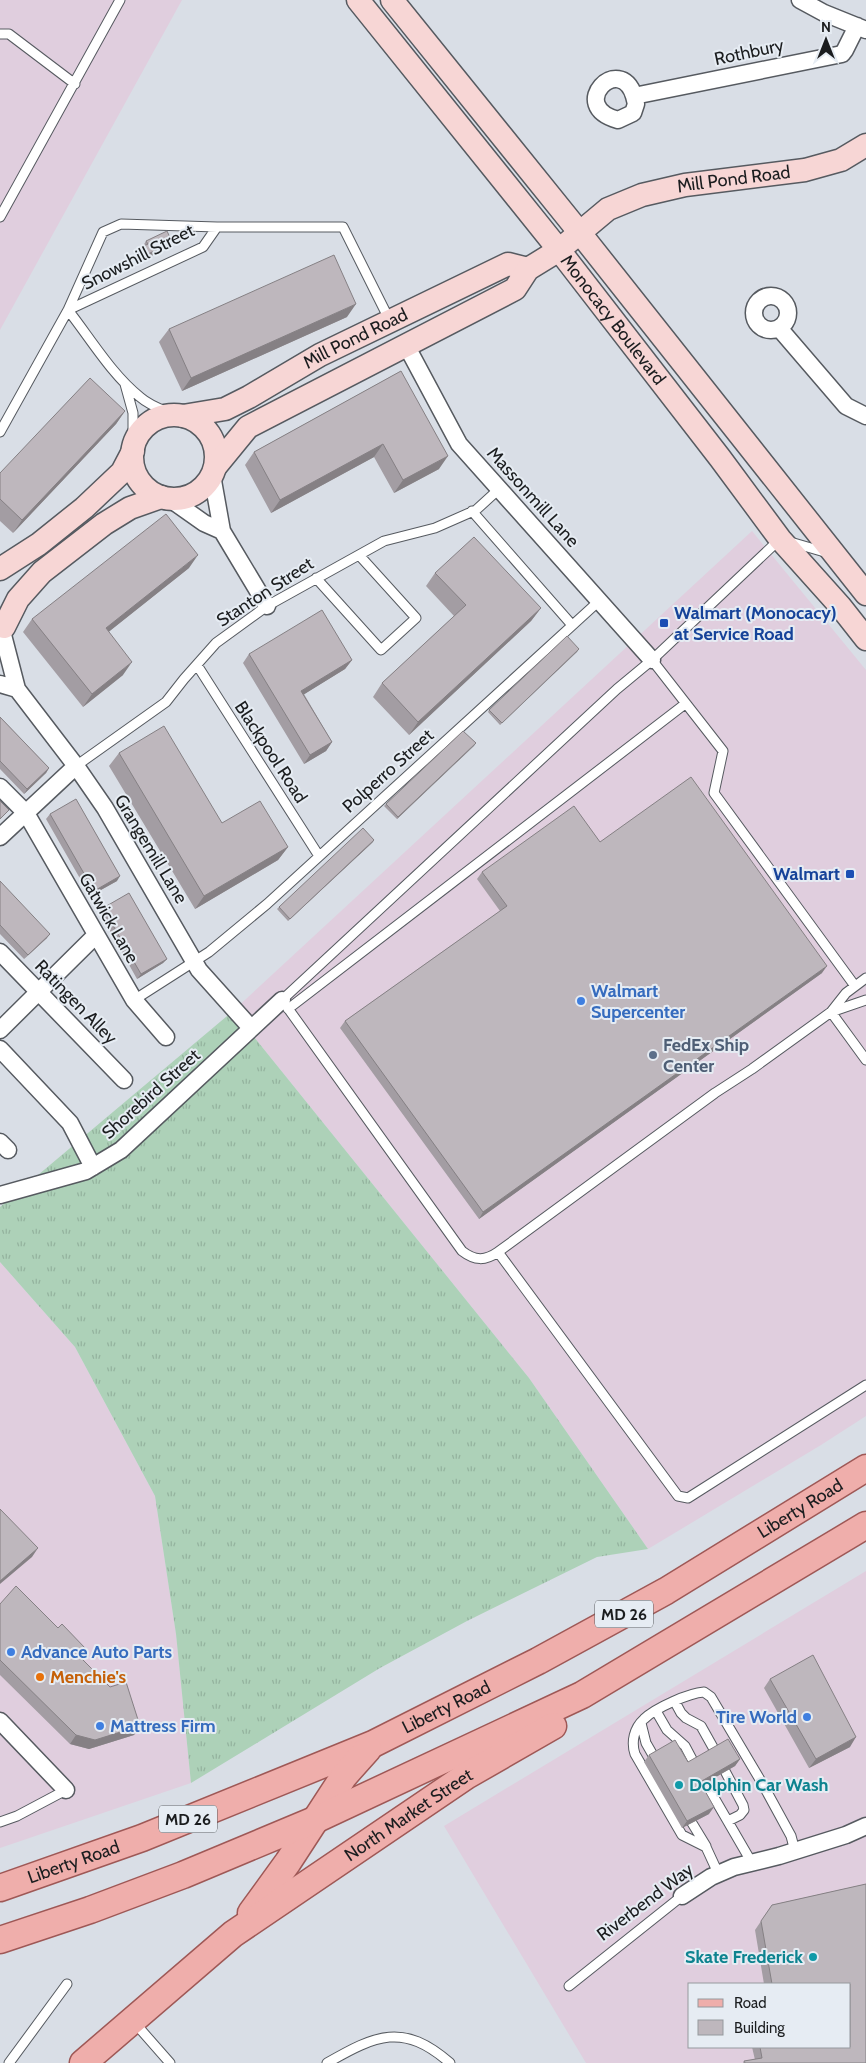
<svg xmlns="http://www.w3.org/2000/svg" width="866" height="2063" font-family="Cabin,sans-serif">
<defs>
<pattern id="grass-tufts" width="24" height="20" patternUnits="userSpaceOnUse" patternTransform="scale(1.25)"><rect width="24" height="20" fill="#add1b8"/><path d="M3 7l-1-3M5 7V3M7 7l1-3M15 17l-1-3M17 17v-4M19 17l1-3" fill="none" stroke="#94b39e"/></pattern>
</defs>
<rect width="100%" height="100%" fill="#d9dee6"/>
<path fill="#e0cede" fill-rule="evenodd" d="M0 0H182L0 330Z
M752 531 866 670V1416L821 1445 648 1549 529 1378 233 1011Z
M0 1262 75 1347 155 1496 176 1634 191 1783 0 1848Z
M866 1571V2063H586L444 1826ZM690 1984H850V2047H690Z"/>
<path fill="url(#grass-tufts)" d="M233 1011 529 1378 648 1549 597 1557 467 1621 380 1668 191 1783 176 1634 155 1496 75 1347 0 1262V1207Z"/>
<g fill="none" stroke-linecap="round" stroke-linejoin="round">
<defs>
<path id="lane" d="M0 34H9L75 84
M0 217 120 0
M125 384 133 413V448
M175 415C163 410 150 406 140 397 112 375 90 338 68 310L203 247 217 227
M0 432 68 310 103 232 121 224 217 227H343L390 321
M472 511 572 625
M316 578 381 650 416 618 359 555
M652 660 723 751 714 793 855 986
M197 665 319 856
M76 766 166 702 184 679 216 643 267 606 384 541 435 528 476 510 499 489
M134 1000 209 952 267 904 599 601
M288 1009 685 704
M831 1012 846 993 866 978
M831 1012 866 1000
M866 1060 831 1012 752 1069 715 1093 498 1252 678 1496 688 1498 866 1385
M498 1252C485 1261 475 1261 462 1251L282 1000 617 689 652 660 780 539 828 553
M675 1702 681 1713 686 1718 701 1726 715 1751
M656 1711 667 1730 685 1746 694 1763
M641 1723 646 1743 654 1757
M725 1771 743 1805 744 1810 740 1815 728 1821
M705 1782 752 1863
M0 1822 17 1816 66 1790
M692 1823 706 1846
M718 1873 706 1847 682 1835 635 1754C631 1742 634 1728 644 1719 655 1708 689 1693 704 1692L711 1697 762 1783 791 1836 795 1851
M569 1986 682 1896
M134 2022 170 2063
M9 2063 67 1984
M327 2063C376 2035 403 2022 450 2063"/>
<path id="street" d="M800 0 824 13 866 30
M634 96 636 104 633 113 618 120C566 106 620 52 634 96L842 54 845 50 857 26
M754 313a17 17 0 1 1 34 0a17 17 0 1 1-34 0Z
M779 328 846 406 866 416
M406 345 459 444 652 660
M212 475 222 531 267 606
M170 499 204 523 222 531
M3 635 17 689 76 766 105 808 199 970 251 1028
M0 684 17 689
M0 787 26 813 134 1000 166 1037
M0 837 76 766
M0 952 124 1080
M0 1030 96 935
M0 1049 70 1123 93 1167
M0 1142 8 1150
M0 1195 86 1171 121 1150 282 1000
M0 1721 66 1790
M682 1896 711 1877 734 1867 779 1856 846 1835 866 1826"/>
<g id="secondary">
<path id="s1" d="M358 0 559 250 720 458 780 539 840 606 866 639"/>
<path d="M392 0 580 233 866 594"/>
<circle cx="174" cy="457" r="42"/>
<path id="s2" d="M183 416 225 409 249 397 320 355 508 264 528 269"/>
<path id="s3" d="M216 466 248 427 515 289 528 269 559 250 608 209 642 195 685 185 805 170 841 160 866 145"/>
<path d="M0 569 39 544 84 508 122 472 133 451"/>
<path d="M4 627 18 599 42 572 104 524 130 508 161 497"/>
</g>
<g id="primary">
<path id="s4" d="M0 1888 142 1838 373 1744 538 1661 666 1591 866 1468"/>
<path d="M251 1913 288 1862 344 1776 368 1749"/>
<path d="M0 1940 90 1910 183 1875 317 1819 582 1695 866 1525"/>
<path id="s5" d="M83 2063 233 1934 466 1776 553 1726"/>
</g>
</defs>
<use href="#lane" stroke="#565a60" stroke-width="11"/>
<use href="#street" stroke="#565a60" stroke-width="19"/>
<use href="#secondary" stroke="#565a60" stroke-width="25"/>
<use href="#primary" stroke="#9e5856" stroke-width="29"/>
<use href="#lane" stroke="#fff" stroke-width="9"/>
<use href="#street" stroke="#fff" stroke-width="16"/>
<use href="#secondary" stroke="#f7d6d5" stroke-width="22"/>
<use href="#primary" stroke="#efaeab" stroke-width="26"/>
</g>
<path fill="#a39da3" d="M146 241 169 247 141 261 137 253 140 248 143 247V246Z
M347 317 182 391 159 342 169 329Z
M401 371 439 469 394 493 374 457 271 513 245 465 254 452Z
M125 411 116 424 13 533 0 521V473Z
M189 568 108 632 123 675 83 707 23 632 32 619Z
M435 573 541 608 531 621 409 735 373 697 382 683 454 616 426 586Z
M579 649 500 725 488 712 489 710Z
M249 654 352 660 345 669 304 694 332 742 326 751 304 764 243 663Z
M0 717 49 768 46 773 24 794 0 769Z
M476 743 397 819 384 806 386 804Z
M119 753 222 823 288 847 278 860 195 909 109 766Z
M50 814 117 881 90 896 46 819Z
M373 842 288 921 277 909 279 907Z
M600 842 822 973 479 1219 340 1028 345 1021 500 911 477 879 482 872Z
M0 881 47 938 24 959 0 934Z
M103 908 167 959 163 963 137 979 100 913Z
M0 1604 81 1657 140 1726 134 1735 89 1749 70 1744 0 1675Z
M770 1679 850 1747 809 1768 764 1688Z
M649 1755 688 1762 740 1759 735 1766 702 1785 709 1814 682 1828 644 1762Z
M866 1884V2063H743L744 2061 755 2060 752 2047H850V1984H764L755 1930 772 1905Z"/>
<path fill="#858084" d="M172 242 169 247 141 261 144 256Z
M356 304 347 317 182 391 191 378Z
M125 411 116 424 13 533 22 520Z
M383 444 374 457 271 513 280 500Z
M448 456 439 469 394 493 403 480Z
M198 555 189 568 96 642 106 628Z
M541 608 531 621 409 735 418 722Z
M579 649 577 652 500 725 502 723Z
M352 660 345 669 295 700 301 691Z
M132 662 123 675 83 707 92 694Z
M332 742 326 751 304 764 310 755Z
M476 743 474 746 397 819 398 817Z
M49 768 46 773 24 794 27 789Z
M374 840 373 842 288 921 290 919Z
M288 847 278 860 195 909 204 896Z
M120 876 117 881 90 896 94 891Z
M50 934 47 938 24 959 28 955Z
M167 959 163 963 137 979 141 974Z
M827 966 822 973 479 1219 483 1212Z
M38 1548 32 1557 0 1584V1581L6 1575Z
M140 1726 134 1735 89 1749 70 1744 76 1735Z
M856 1737 850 1747 809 1768 816 1759Z
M740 1759 735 1766 695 1789 700 1782Z
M714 1807 709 1814 682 1828 687 1821Z"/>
<path fill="#beb7bd" stroke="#858084" d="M167 231 172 242 144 256 140 248 148 244 146 241Z
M334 255 356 304 191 378 169 329Z
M401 371 448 456 403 480 383 444 280 500 254 452Z
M90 378 125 411 22 520 0 499V473Z
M166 514 198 555 106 628 132 662 92 694 32 619Z
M474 537 541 608 418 722 382 683 466 605 435 573Z
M322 610 352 660 301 691 332 742 310 755 249 654Z
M567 636 579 649 502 723 489 710Z
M0 717 49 768 27 789 0 761Z
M164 726 222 823 260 801 288 847 204 896 119 753Z
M463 731 476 743 398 817 386 804Z
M691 777 827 966 483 1212 345 1021 507 906 482 872 574 806 600 842Z
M76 799 120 876 94 891 50 814Z
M0 801 9 810 0 819Z
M363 828 374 840 290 919 279 907Z
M0 881 50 934 28 955 0 925Z
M129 893 167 959 141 974 103 908Z
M0 1509 38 1548 0 1581Z
M16 1586 58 1628 62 1624 86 1649 79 1656 110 1687 126 1682 140 1726 95 1740 76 1735 0 1660V1604Z
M813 1655 856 1737 816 1759 770 1679Z
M728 1739 740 1759 700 1782 714 1807 687 1821 649 1755 675 1740 688 1762Z
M866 1884V2063H745L744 2061 762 2058 760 2047H850V1984H772L761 1921 772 1905Z"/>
<g fill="#1a4fb4" stroke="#e6ecf3" stroke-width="2">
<rect x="659" y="618" width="10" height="10" rx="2.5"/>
<rect x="845" y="869" width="10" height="10" rx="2.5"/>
</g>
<g fill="#3f7fe0" stroke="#e6ecf3" stroke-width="2">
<circle cx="581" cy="1001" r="5"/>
<circle cx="11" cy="1652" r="5"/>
<circle cx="807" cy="1717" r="5"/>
<circle cx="100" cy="1726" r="5"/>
</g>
<circle fill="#5c6f8a" stroke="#e6ecf3" stroke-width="2" cx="653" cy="1055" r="5"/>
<circle fill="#e8710a" stroke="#e6ecf3" stroke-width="2" cx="40" cy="1677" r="5"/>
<g fill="#0f9aa8" stroke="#e6ecf3" stroke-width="2">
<circle cx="679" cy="1785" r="5"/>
<circle cx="813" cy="1957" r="5"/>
</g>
<g text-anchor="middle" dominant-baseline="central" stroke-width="4" stroke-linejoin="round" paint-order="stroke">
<g fill="#e6ecf3" stroke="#585b5f" stroke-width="1">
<rect x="595" y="1600.5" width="58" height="27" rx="4"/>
<rect x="159" y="1805.5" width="58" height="27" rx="4"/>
</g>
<g font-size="16" font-weight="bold" fill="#1b1d1f">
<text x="624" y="1614">MD 26</text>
<text x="188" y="1819">MD 26</text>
</g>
<g font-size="18" fill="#1b1d1f" stroke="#e6ecf3">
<text transform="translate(749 52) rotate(-12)">Rothbury</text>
<text stroke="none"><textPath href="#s3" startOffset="605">Mill Pond Road</textPath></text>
<text transform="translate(138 257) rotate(-27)">Snowshill Street</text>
<text stroke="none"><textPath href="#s1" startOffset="409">Monocacy Boulevard</textPath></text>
<text stroke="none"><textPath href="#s2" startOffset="191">Mill Pond Road</textPath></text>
<text transform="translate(533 497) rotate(48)">Massonmill Lane</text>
<text transform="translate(265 592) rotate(-33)">Stanton Street</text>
<text transform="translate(271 752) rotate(57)">Blackpool Road</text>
<text transform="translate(388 771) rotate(-42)">Polperro Street</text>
<text transform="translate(151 849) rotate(59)">Grangemill Lane</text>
<text transform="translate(109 918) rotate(60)">Gatwick Lane</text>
<text transform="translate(76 1002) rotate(46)">Ratingen Alley</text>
<text transform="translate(151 1094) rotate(-42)">Shorebird Street</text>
<text stroke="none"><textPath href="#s4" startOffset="888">Liberty Road</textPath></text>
<text stroke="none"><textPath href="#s4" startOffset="482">Liberty Road</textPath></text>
<text stroke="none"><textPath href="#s5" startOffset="410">North Market Street</textPath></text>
<text stroke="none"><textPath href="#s4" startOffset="78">Liberty Road</textPath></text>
<text transform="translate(645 1902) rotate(-37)">Riverbend Way</text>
</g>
<g font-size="18" font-weight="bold" fill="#164399" stroke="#e6ecf3" text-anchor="start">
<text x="674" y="613">Walmart (Monocacy)<tspan x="674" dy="21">at Service Road</tspan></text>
<text x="840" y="874" text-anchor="end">Walmart</text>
</g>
<g font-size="18" font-weight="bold" fill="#366cbe" stroke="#e6ecf3" text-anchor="start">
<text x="591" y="991">Walmart<tspan x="591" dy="21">Supercenter</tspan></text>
<text x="21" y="1652">Advance Auto Parts</text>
<text x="797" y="1717" text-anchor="end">Tire World</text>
<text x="110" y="1726">Mattress Firm</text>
</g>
<g font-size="18" font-weight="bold" fill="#4e5e75" stroke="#e6ecf3" text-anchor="start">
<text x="663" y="1045">FedEx Ship<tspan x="663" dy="21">Center</tspan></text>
</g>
<g font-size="18" font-weight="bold" fill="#c56008" stroke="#e6ecf3" text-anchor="start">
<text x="50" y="1677">Menchie's</text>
</g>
<g font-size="18" font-weight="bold" fill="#0d838f" stroke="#e6ecf3" text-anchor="start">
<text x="689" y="1785">Dolphin Car Wash</text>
<text x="803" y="1957" text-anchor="end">Skate Frederick</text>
</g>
</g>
<rect x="688" y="1983" width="162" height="65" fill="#e6ecf3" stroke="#95999e"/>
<rect x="698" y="1999" width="25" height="8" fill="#efaeab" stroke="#95999e"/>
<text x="734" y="2008" font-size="15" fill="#1b1d1f">Road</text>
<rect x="698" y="2020" width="25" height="15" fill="#beb7bd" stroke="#95999e"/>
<text x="734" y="2033" font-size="15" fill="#1b1d1f">Building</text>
<g transform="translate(826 40)" stroke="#e6ecf3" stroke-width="4" paint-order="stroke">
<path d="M0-4L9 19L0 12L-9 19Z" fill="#1b1d1f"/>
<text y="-8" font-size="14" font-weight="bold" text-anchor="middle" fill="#1b1d1f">N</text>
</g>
</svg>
